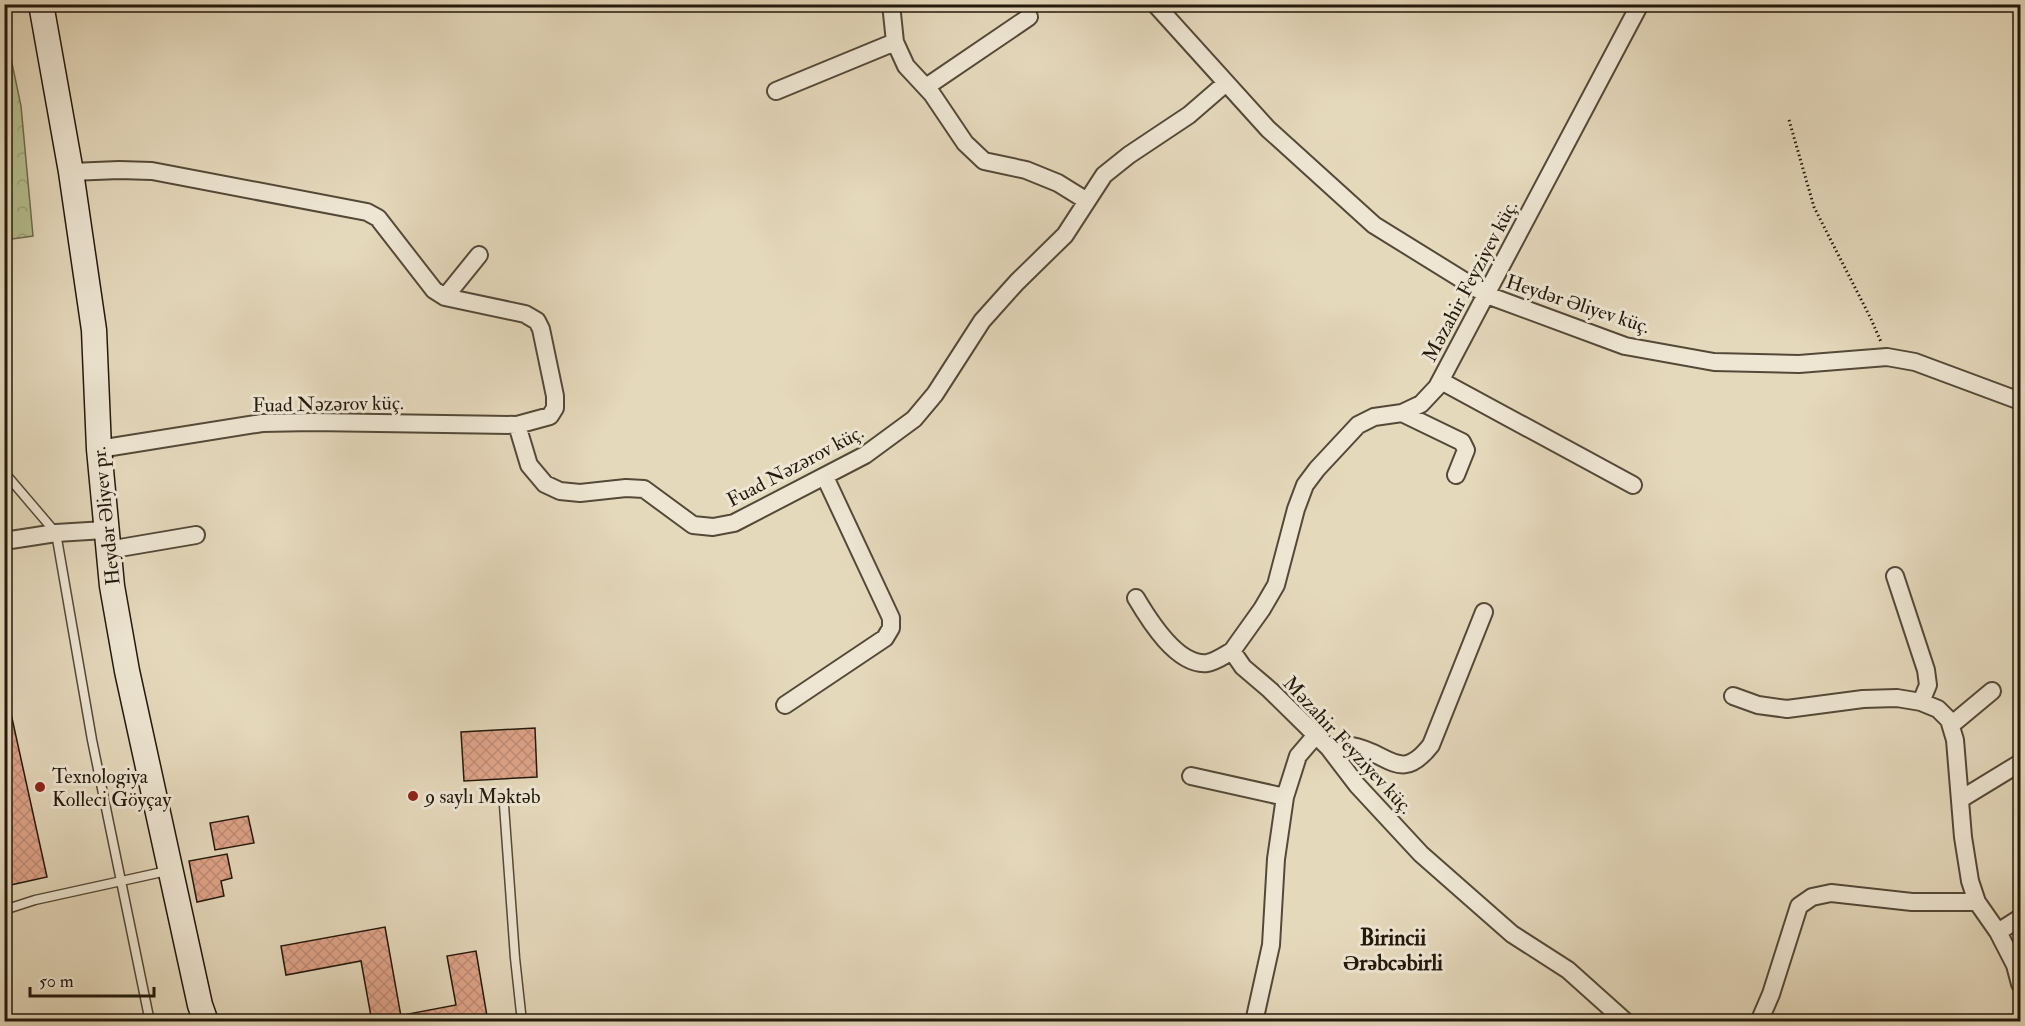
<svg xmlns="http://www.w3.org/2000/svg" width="2025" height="1026" font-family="'IM FELL Double Pica',serif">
<defs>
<pattern id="forest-crowns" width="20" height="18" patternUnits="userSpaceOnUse" patternTransform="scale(1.5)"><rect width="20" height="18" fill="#b6bf8f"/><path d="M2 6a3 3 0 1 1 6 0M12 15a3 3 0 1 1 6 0" fill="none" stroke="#9ca47a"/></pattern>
<pattern id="building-cross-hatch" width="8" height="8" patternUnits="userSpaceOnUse" patternTransform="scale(1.5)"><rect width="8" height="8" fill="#e0a58b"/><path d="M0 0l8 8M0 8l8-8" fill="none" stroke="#c08d77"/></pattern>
</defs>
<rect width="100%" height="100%" fill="#e5d9bc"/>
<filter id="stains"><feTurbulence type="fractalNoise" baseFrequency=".00333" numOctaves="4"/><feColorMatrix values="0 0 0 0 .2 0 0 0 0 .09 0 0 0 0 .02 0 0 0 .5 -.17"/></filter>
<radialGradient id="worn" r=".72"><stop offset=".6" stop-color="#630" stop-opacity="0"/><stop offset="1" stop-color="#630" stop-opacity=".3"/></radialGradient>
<path fill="url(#forest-crowns)" stroke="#6c6c4e" stroke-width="1.5" d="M4 25 21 106 33 236 5 240Z"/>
<path fill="url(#building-cross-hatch)" stroke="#23190c" stroke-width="1.5" d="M4 709H10L47 877 6 886 4 878Z
M535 728 537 777 464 781 461 732Z
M248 816 254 843 215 850 210 823Z
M227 854 232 878 221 881 224 896 197 902 189 861Z
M385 927 402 1022H372L361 961 286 975 281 946Z
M476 951 488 1022H459V1018L440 1022H404L403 1015 456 1005 447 956Z"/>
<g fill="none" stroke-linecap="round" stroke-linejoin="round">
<defs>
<path id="service" d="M4 472 56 533 92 740 150 1022
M504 805 515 958 522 1022
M4 910 35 900 167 871"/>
<path id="minor" d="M891 4 895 42 906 66 932 94 965 143 984 161 1026 170 1058 183 1087 201
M1155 4 1268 129 1374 225 1487 295 1625 346 1714 362 1799 364 1887 357 1915 362 2020 401
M926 87 1029 17
M776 91 895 42
M71 172 119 170 152 171 367 212 378 218 434 290 445 297 525 314 537 321 541 329 555 396V408L550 416 517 425
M445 297 479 255
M1441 381 1633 485
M1402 413 1462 442 1466 450 1456 475
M99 449 262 423 313 422 517 425 529 465 545 484 560 491 580 493 626 488 644 489 693 525 713 527 734 523 865 455 914 419 935 394 982 321 1017 282 1065 235 1104 175 1129 155 1189 115 1226 83
M4 541 56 533 105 530
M108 550 196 535
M1895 576 1926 670 1928 685 1921 702
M1136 598C1149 620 1177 666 1207 663 1215 662 1225 655 1232 651
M1733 696 1758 705 1787 709 1863 699 1897 698 1921 702 1938 709 1949 720 1955 740 1963 837 1970 881 1977 902 1998 932 2015 965 2020 984
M785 705 885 638 891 628V618L825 477
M1956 721 1992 691
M1328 747C1335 747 1344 744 1351 746 1389 752 1400 785 1431 745L1484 612
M1191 776 1285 797
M1961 799 2020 763
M1998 932 2020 918
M1254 1022 1271 945 1276 859 1285 797 1298 756 1316 735
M1626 1022 1568 970 1512 934 1421 854 1357 785 1328 747 1270 690 1243 667 1232 651 1262 609 1276 585 1296 509 1305 485 1317 469 1358 425 1374 417 1402 413 1421 404 1437 387 1640 4
M1759 1022 1771 994 1799 906 1812 897 1831 893 1912 902H1977"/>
<path id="secondary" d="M41 4 71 172 94 330 99 449 112 586 127 671 200 1005 206 1022"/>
</defs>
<use href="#service" stroke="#544938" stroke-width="11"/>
<use href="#minor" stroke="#544938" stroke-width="20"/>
<use href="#secondary" stroke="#23190c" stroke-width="27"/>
<path stroke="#23190c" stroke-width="3" stroke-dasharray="1.5 3" stroke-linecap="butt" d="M1789 120 1814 207 1871 319 1881 342"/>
<use href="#service" stroke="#eee6d3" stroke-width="8"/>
<use href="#minor" stroke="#eee6d3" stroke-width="16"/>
<use href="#secondary" stroke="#eee6d3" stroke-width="24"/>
</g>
<g fill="#8f2418" stroke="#eee6d3" stroke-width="2">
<circle cx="40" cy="787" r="6"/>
<circle cx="413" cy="796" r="6"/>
</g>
<g text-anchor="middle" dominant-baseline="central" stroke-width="6" stroke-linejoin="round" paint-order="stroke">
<g font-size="20" fill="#23190c" stroke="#eee6d3">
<text transform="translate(1470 281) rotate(-62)">Məzahir Feyziyev küç.</text>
<text transform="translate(1578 304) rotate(18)">Heydər Əliyev küç.</text>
<text transform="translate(328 404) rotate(-1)">Fuad Nəzərov küç.</text>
<text transform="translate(795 466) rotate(-28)">Fuad Nəzərov küç.</text>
<text transform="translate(106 516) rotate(-96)">Heydər Əliyev pr.</text>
<text transform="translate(1348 745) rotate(47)">Məzahir Feyziyev küç.</text>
</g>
<g font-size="20" fill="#23190c" stroke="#eee6d3" text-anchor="start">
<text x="52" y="776">Texnologiya<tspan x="52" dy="23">Kolleci Göyçay</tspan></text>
<text x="425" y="796">9 saylı Məktəb</text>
</g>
<g font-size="22" font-weight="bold" fill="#23190c" stroke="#eee6d3">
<text x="1393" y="938">Birincii<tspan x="1393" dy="25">Ərəbcəbirli</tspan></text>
</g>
</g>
<rect width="2025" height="1026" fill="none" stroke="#e5d9bc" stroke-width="24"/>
<rect x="6" y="6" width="2013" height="1014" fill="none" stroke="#23190c" stroke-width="3"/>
<rect x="12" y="12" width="2001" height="1002" fill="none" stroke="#23190c" stroke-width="1.5"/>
<path d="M30 987v9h124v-9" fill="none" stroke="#23190c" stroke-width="3"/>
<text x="39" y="987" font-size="18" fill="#23190c" stroke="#eee6d3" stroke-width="4.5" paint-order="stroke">50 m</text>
<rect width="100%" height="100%" filter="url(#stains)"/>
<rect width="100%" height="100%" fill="url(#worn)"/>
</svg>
